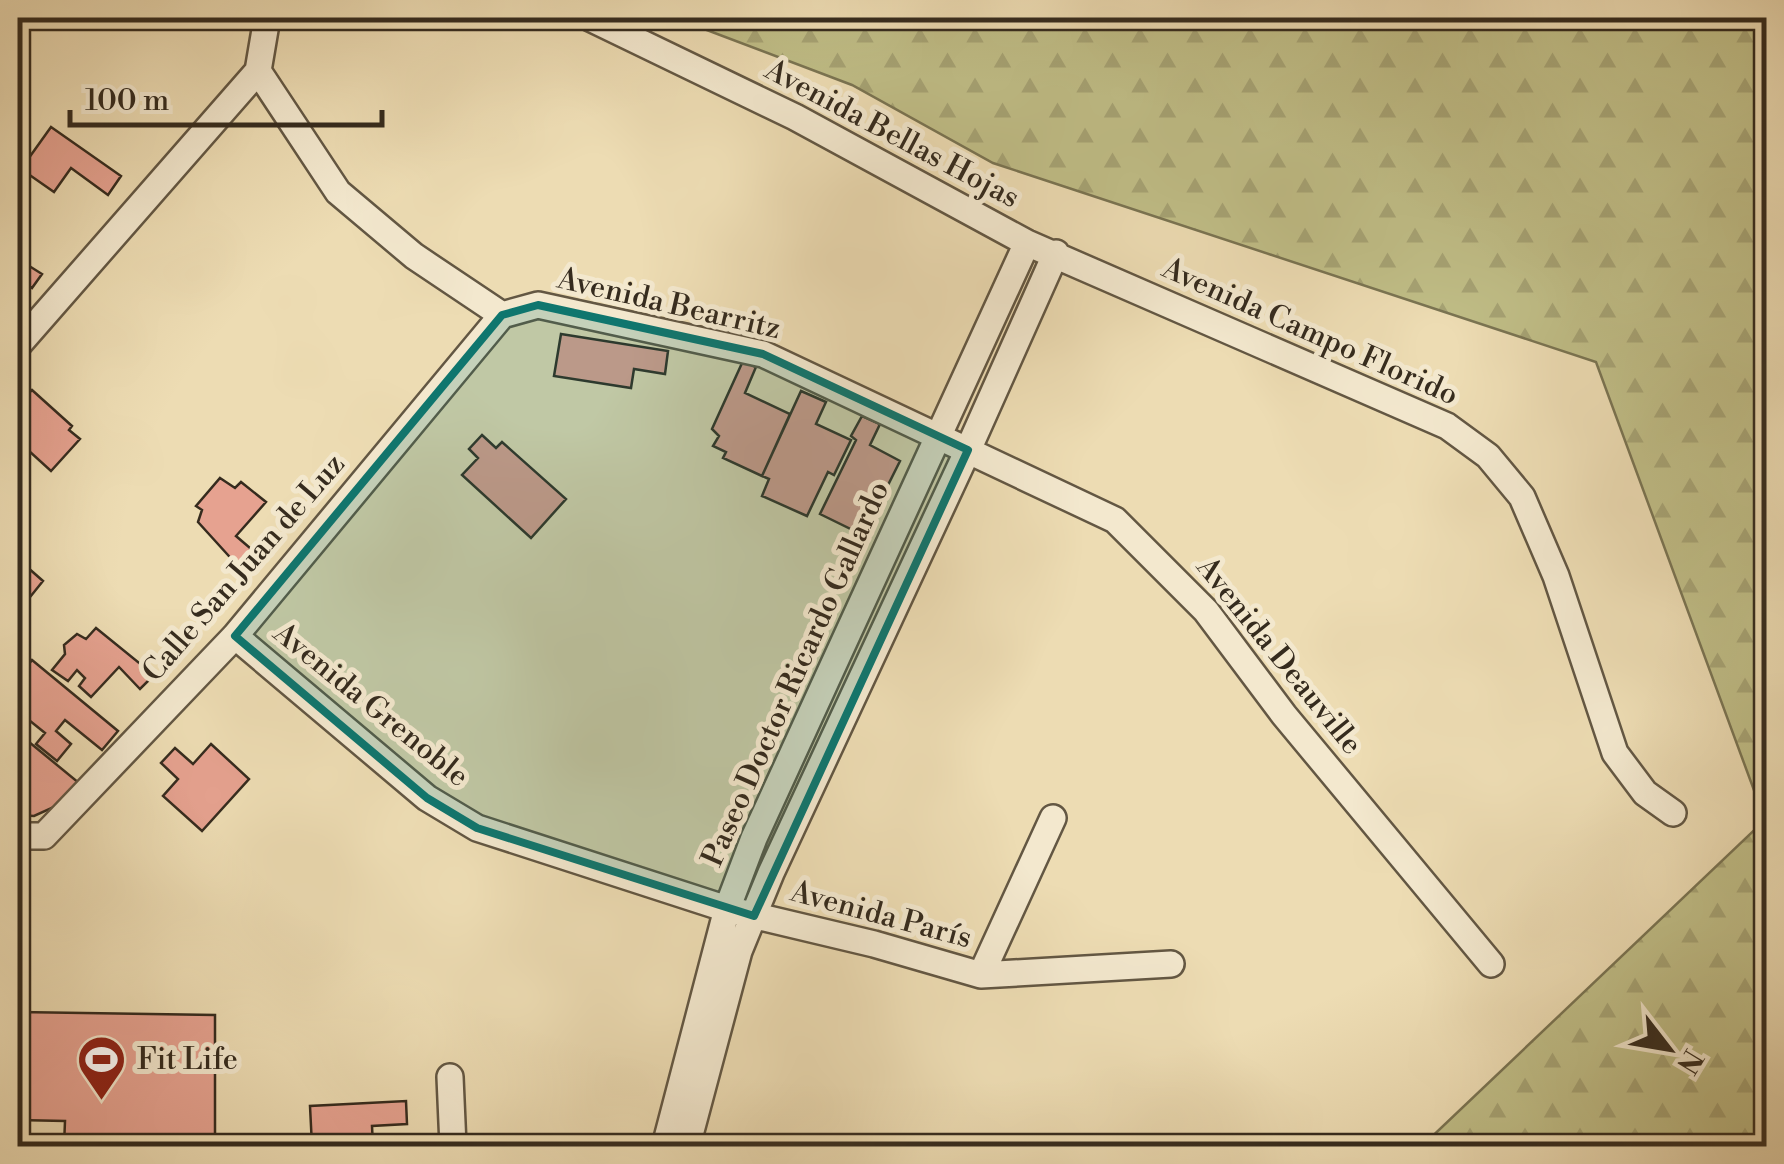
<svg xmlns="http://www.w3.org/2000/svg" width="1784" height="1164" font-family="'Libre Bodoni',serif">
<defs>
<pattern id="forest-firs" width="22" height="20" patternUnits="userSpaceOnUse" patternTransform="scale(2.5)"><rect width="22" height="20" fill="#c0be87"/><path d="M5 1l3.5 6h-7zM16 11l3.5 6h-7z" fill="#a6a374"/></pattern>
</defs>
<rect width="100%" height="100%" fill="#eddcb3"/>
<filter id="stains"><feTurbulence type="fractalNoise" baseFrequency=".002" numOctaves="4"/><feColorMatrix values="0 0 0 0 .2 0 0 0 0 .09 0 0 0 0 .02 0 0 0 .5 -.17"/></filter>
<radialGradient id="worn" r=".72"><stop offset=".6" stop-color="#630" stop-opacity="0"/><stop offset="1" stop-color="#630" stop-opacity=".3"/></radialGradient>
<path fill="url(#forest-firs)" stroke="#7a7452" stroke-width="2.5" d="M675 18H1766V1146H1422L1765 820 1596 362 993 163 852 85Z"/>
<path fill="#e6a290" stroke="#352b1e" stroke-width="2.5" d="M51 127 121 176 108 195 71 168 54 192 21 169Z
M18 259 42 274 32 288 18 279Z
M561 334 668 351 665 374 634 369 631 388 554 376Z
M743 361 756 367 745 393 790 414 762 476 723 458 726 452 713 446 719 436 712 429Z
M32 390 72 426 69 430 80 439 51 471 28 450 18 461V422L26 412 18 405Z
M801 391 826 402 816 424 851 440 834 475 828 472 807 516 762 496 769 479 762 476Z
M862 416 880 424 870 445 900 461 886 489 877 485 873 496 878 498 861 534 820 514 856 440 851 436Z
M482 435 496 448 502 442 566 499 531 538 462 475 478 458 469 449Z
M220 478 235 488 241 482 266 502 236 536 263 559 247 576 198 522 202 510 196 506Z
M18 559 43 581 18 612Z
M96 628 154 675 140 689 119 667 91 697 79 686 85 678 77 670 68 681 52 670 65 654 64 645 77 634 86 639Z
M32 660 118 731 102 750 65 720 56 731 71 744 57 761 36 744 45 733 24 716 18 724V678Z
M18 733 79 783 54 807 34 816 18 815Z
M211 744 249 779 202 831 163 796 178 779 161 763 175 748 193 764Z
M18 1012 215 1015V1146H64L65 1121 18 1120Z
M406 1101 407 1124 372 1126 373 1146H312L310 1106Z"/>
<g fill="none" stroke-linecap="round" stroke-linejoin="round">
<defs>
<path id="service" d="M18 1146H35"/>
<path id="minor" d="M267 18 258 71 338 192 414 256 502 315 538 305 763 354 1115 520 1206 611 1284 715 1491 964
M590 18 795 117 1027 243 1447 426 1488 456 1522 497 1556 576 1615 753 1645 793 1673 813
M18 345 258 71
M235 636 427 798 477 828 727 909 874 944 981 975 1171 964
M18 836H44L235 636 502 315
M981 975 1053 818
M450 1077 453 1146
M665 1146 727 909 754 838 1027 243
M687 1146 739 951 771 873 968 450 1056 253"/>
</defs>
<use href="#service" stroke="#635743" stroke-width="18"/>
<use href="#minor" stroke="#635743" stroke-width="30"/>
<use href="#service" stroke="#f3e8ce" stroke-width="12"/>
<use href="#minor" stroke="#f3e8ce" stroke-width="25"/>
</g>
<path fill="#0f766e" fill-opacity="0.2" stroke="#0f766e" stroke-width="8" stroke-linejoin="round" d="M538 305 763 354 968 450 754 916 477 828 427 798 235 636 502 315Z"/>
<defs>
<symbol id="stadium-pin" viewBox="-11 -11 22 30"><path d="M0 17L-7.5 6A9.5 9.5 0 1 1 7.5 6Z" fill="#8f2418" stroke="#f3e8ce"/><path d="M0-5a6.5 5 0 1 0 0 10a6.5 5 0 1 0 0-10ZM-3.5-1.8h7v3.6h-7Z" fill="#fff"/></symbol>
</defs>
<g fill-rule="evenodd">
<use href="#stadium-pin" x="74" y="1032" width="55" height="75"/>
</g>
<g text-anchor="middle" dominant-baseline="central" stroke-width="10" stroke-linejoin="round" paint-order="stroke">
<g font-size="30" fill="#352b1e" stroke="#f3e8ce">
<text transform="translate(892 134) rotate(28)">Avenida Bellas Hojas</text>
<text transform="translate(669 304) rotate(13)">Avenida Bearritz</text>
<text transform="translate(1310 332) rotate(24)">Avenida Campo Florido</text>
<text transform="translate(244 568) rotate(-49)">Calle San Juan de Luz</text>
<text transform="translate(1279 656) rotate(51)">Avenida Deauville</text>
<text transform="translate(796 674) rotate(-66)">Paseo Doctor Ricardo Gallardo</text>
<text transform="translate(371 705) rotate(39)">Avenida Grenoble</text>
<text transform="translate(881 915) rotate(15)">Avenida París</text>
</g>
<g font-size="30" fill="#352b1e" stroke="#f3e8ce" text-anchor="start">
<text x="137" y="1060">Fit Life</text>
</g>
</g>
<rect width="1784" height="1164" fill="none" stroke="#eddcb3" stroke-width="60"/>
<rect x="20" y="20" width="1744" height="1124" fill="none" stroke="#352b1e" stroke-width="5"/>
<rect x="30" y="30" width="1724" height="1104" fill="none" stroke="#352b1e" stroke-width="2.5"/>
<g transform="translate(1669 1049) rotate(121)" stroke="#f3e8ce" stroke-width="8" paint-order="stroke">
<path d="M0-8L18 38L0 25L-18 38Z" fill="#352b1e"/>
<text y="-15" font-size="28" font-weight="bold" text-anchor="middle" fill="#352b1e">N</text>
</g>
<path d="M70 110v15h312v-15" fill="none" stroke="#352b1e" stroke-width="5"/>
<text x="85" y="110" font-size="30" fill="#352b1e" stroke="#f3e8ce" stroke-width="8" paint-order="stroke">100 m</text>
<rect width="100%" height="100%" filter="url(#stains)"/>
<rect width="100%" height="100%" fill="url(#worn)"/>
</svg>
